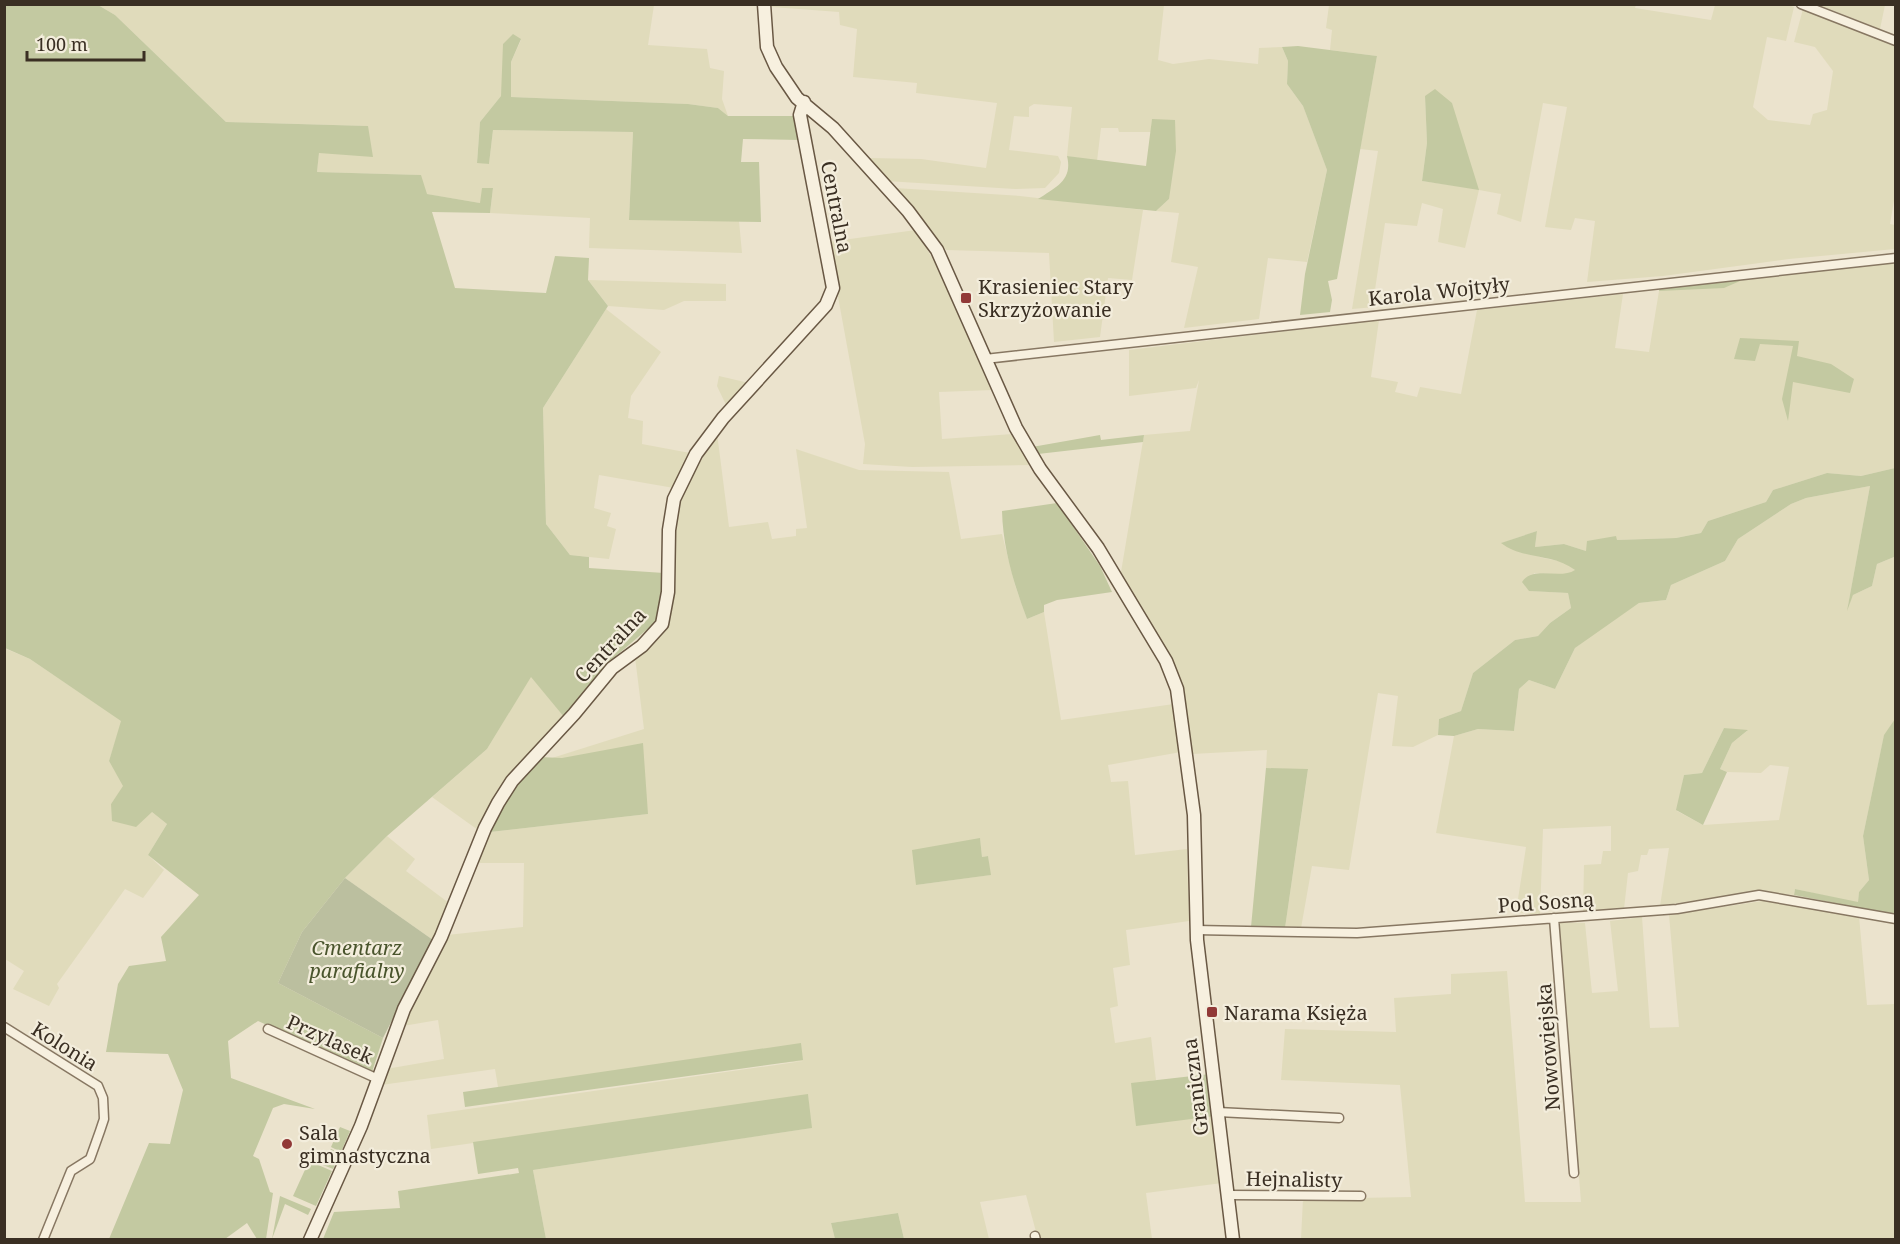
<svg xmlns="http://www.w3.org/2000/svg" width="1900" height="1244" font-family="'Noto Serif',serif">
<rect width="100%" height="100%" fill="#ebe3cd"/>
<path fill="#e0dbbb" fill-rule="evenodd" d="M1636 4 1635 8 1711 20 1715 5H1788L1794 7 1786 41 1767 37 1753 107 1768 120 1810 125 1813 114 1827 110 1833 71 1815 47 1794 42 1803 9 1895 45 1896 189 1890 224 1895 225V249L1789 259 1663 276 1587 282 1595 221 1575 218 1571 230 1545 227 1567 107 1543 103 1521 222 1497 214 1501 194 1479 190 1465 248 1438 242 1443 209 1422 203 1417 226 1385 223 1373 303 1375 307 1352 309 1378 151 1360 149 1377 56 1330 50 1332 30 1326 28 1329 5ZM1425 96 1478 189 1422 181 1427 143Z
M98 5H654L648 45 707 49 710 68 724 71 722 99 728 116 718 108 688 104 511 97V62L521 40 513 35 501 96 480 122 477 162 489 164 493 130 633 132 629 219 739 221 742 253 589 248 590 218 490 213 493 188 480 203 426 194 420 175 317 172 319 152 368 126 226 122 115 15Z
M772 5H1164L1158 60 1173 64 1209 59 1258 64 1259 48 1282 47 1288 61 1287 84 1303 106 1327 170 1307 262 1268 258 1259 319 1184 328 1198 267 1171 262 1179 213 1156 211 1169 199 1152 119 1151 132H1119L1118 128H1101L1097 161 1067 156 1072 107 1034 104 1029 107V117L1014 116 1009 150 1058 156 1061 162 1059 173 1045 188 1015 189 886 181 868 158 921 159 986 168 997 103 916 93 917 83 853 77 857 29 840 25 839 12 772 7Z
M1819 5H1885L1880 29Z
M895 188 1020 196 1143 210 1132 280 1108 278 1100 337 1054 342 1049 253 946 250Z
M916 230 947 284 993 390 939 392 942 439 1013 434 1032 465 912 467 863 464 865 444 828 242Z
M1895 262V468L1861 476 1827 473 1773 490 1766 502 1708 521 1701 533 1676 538 1616 540V536L1586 551 1564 544 1535 547 1537 531 1502 543 1543 558 1565 562 1576 571 1567 575 1534 573 1530 591 1568 593 1571 608 1550 623 1538 636 1515 640 1473 673 1461 711 1439 719 1438 735 1413 747 1392 746 1398 696 1378 693 1349 870 1312 866 1301 928H1285L1308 770 1266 768 1267 750 1192 754 1181 681 1121 572 1144 435 1190 431 1199 380 1196 388 1129 396V350L1379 320 1371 377 1398 382 1395 392 1417 397 1420 387 1461 394 1477 310 1623 294 1615 348 1649 352 1659 291 1741 278Z
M588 280 726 284V301H684L664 310 608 306Z
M606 309 661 352 631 396 628 418 643 421 642 444 690 453 674 488 599 475 594 508 611 513 607 526 616 529 609 559 570 555 546 524 543 408Z
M719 376 749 383 727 407 717 386Z
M717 433 729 527 768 522 772 539 796 536V529L807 528 796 449 859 470 949 472 961 539 1002 534 1015 585 1027 619 1044 612 1061 720 1174 704 1181 752 1108 765 1111 782 1128 781 1135 855 1187 849 1189 921 1126 930 1130 965 1113 968 1118 1006 1110 1008 1115 1043 1151 1037 1156 1080 1131 1084 1215 1116 1222 1183 1146 1193 1152 1239H1038L1026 1195 980 1202 989 1239H904L898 1213 831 1223 835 1239H546L533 1170 811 1128 808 1095 431 1149 427 1115 803 1061 498 1087 495 1069 381 1085 386 1069 444 1059 438 1020 403 1026 447 935 523 927 524 863H475L490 832 648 814 562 758H552L644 729 635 657 667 626 677 508 680 497ZM980 839 982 857 988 856 990 875 916 885Z
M1870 486 1848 606 1853 595 1872 586 1877 564 1894 557 1895 551 1896 719 1884 736 1863 836 1869 880 1859 892 1858 903 1795 889 1794 895 1754 891 1660 906 1669 848 1649 849 1647 855H1641L1638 871 1628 873 1624 909 1583 912 1584 865 1601 864 1603 851H1611V826L1543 829 1540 915 1516 912 1526 847 1436 833 1454 736 1478 729 1514 731 1519 689 1529 680 1555 689 1575 648 1600 629 1639 603 1666 600 1671 585 1725 561 1738 539 1791 504 1806 498ZM1724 728 1747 731 1732 743 1720 769 1727 772 1761 773 1770 765 1789 767 1779 820 1703 825 1677 811 1684 775 1702 773Z
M4 648 30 659 122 721 109 761 124 786 111 804 152 812 167 824 148 855 164 870 143 898 125 889 57 984 59 988 49 1006 13 989 24 971 5 959Z
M531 676 564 717 503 784 478 830 432 797 487 749Z
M387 836 415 859 406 871 449 903 433 940 345 878Z
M1769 900 1859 916 1867 1005 1895 1004V1239H1301L1303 1199 1411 1197 1400 1085 1281 1080 1285 1029 1396 1032 1394 998 1451 994V974L1507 971 1525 1202H1581L1559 922 1585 923 1592 993 1618 991 1610 921 1642 917 1650 1028 1679 1027 1669 915Z"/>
<path fill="#c3c9a1" d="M5 5H98L115 15 226 122 368 126 373 157 319 153 317 172 421 175 427 194 480 203 482 188H493L490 213 432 212 455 288 546 293 555 256 589 258 588 280 608 306 543 408 546 524 570 555 589 557V568L664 573 657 621 610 661 564 717 531 677 487 749 387 836 345 878 302 932 278 983 383 1038 372 1072 258 1021 228 1041 231 1078 315 1109 284 1104 273 1108 253 1156 259 1159 270 1192 273 1193 266 1239H257L247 1223 225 1239H109L149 1143 170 1144 183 1090 168 1054 106 1052 118 984 129 966 166 961 161 937 199 895 148 855 167 824 152 812 136 827 112 821 111 804 123 786 109 761 121 721 30 659 5 648Z
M513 34 521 39 511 62V97L688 104 718 108 728 116H796L800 140 743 139 741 162H759L761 222 629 220 633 132 493 130 489 164 477 163 480 122 501 96 503 44Z
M1298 46 1377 56 1337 279 1328 281 1332 300 1330 312 1300 315 1305 274 1327 170 1303 106 1287 84 1288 61 1282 47Z
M1435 89 1452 103 1479 190 1422 181 1427 143 1425 96Z
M1152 119 1175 120 1176 151 1169 199 1156 211 1038 199C1056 187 1073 180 1067 156L1146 166Z
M1741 278 1740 281 1724 288 1659 291 1660 287Z
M1740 338 1799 341 1797 356 1831 364 1854 379 1850 393 1793 382 1788 421 1782 399 1793 346 1760 344 1755 361 1734 359Z
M1100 435 1101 440 1144 435 1143 442 1038 454 1032 447Z
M1895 468 1894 557 1877 564 1872 586 1853 595 1847 611 1870 486 1806 498 1791 504 1738 539 1725 561 1671 585 1666 600 1639 603 1575 648 1555 689 1529 680 1519 689 1514 731 1478 729 1454 736 1438 735 1439 719 1461 711 1473 673 1515 640 1538 636 1550 623 1571 608 1568 593 1529 591 1522 582C1533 565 1560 580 1575 570 1553 553 1523 560 1501 543L1537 531 1535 547 1564 544 1586 551 1587 541 1616 536 1617 540 1676 538 1701 533 1708 521 1766 502 1773 490 1827 473 1861 476Z
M1057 503 1100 566 1112 592 1057 600 1044 605V612L1027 619C1014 584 1003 549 1002 511Z
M1895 719V915L1794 895 1795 889 1858 902 1859 892 1869 880 1863 836 1884 735Z
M1724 728 1748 730 1732 743 1720 769 1727 772 1703 825 1676 810 1684 775 1702 773Z
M643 743 648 814 490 832 512 788 539 757 562 758Z
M1266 768 1308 769 1285 928 1251 927Z
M980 838 982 857 988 856 991 875 916 885 912 850Z
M801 1043 803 1060 465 1107 463 1092Z
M1210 1074 1215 1116 1136 1126 1131 1083Z
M808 1094 812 1128 533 1170 546 1239H323L334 1212 400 1208 398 1191 519 1173 518 1168 478 1174 473 1142Z
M340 1127 350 1131 341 1152 331 1147Z
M331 1149 340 1153 333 1169 323 1165Z
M309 1161 332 1171 316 1206 293 1196Z
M280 1196 311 1209 308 1215 285 1204 272 1239Z
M898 1213 904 1239H835L831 1223Z"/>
<path fill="#bbbf9f" d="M345 878 433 940 383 1038 278 983 302 932Z"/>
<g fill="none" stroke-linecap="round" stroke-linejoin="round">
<defs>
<path id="street" d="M1801 4 1896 41
M985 359 1896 258
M1554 918 1574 1173
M1196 930 1357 933 1677 909 1759 895 1896 919
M4 1027 98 1086 103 1098 104 1119 100 1131 90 1159 71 1171 43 1240
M268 1029 378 1079
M1218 1112 1339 1118
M1228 1195 1361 1196
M1035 1236 1036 1240"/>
<path id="secondary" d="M764 4 767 47 776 67 797 98 833 128 908 211 937 250 1016 428 1040 469 1098 548 1166 661 1177 689 1194 815 1197 940 1233 1240
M310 1240 361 1126 404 1009 441 937 485 828 498 803 512 781 574 714 612 668 642 646 662 624 668 592 669 530 674 499 696 454 723 418 826 305 833 288 800 115 804 102"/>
</defs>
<use href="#street" stroke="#877762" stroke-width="11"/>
<use href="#secondary" stroke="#695844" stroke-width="15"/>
<use href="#street" stroke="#f7f0df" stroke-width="8"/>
<use href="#secondary" stroke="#f7f0df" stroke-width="12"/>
</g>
<g fill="#913937" stroke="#f3eddc" stroke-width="2">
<rect x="960" y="292" width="12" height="12" rx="3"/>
<rect x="1206" y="1006" width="12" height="12" rx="3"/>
<circle cx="287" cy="1144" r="6"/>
</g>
<g text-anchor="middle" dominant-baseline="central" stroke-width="4.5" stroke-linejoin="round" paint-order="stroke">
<g font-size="20" fill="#3a2f23" stroke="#f3eddc">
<text transform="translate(837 207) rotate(79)">Centralna</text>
<text transform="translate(1439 291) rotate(-6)">Karola Wojtyły</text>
<text transform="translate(610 645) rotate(-47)">Centralna</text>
<text transform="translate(1546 902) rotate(-4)">Pod Sosną</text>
<text transform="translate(330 1039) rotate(24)">Przylasek</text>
<text transform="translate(65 1046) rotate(32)">Kolonia</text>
<text transform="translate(1548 1047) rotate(-94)">Nowowiejska</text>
<text transform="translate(1195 1087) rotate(-97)">Graniczna</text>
<text transform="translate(1294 1179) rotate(1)">Hejnalisty</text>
</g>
<g font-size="20" fill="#3a2f23" stroke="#f3eddc" text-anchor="start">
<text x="978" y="286">Krasieniec Stary<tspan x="978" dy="23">Skrzyżowanie</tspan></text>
<text x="1224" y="1012">Narama Księża</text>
<text x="299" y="1132">Sala<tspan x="299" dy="23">gimnastyczna</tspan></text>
</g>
<g font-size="20" font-style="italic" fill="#49542c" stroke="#f3eddc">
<text x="357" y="947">Cmentarz<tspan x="357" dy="23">parafialny</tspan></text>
</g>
</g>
<rect width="1900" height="1244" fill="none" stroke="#3a2f23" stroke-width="12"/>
<path d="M27 51v9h117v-9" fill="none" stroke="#3a2f23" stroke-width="3"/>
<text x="36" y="51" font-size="18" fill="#3a2f23" stroke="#f3eddc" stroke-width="4.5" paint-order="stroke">100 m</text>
</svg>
